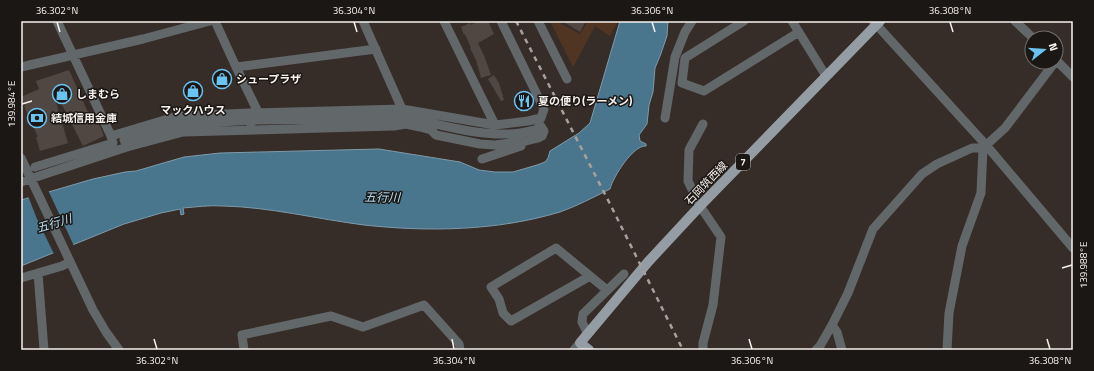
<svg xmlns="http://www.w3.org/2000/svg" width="1094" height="371" font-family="'Titillium Web','Noto Sans JP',sans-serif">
<rect width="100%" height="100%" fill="#362d28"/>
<path fill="#503523" d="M550 21H556L580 34 588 21H618L610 36 595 26 573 67Z"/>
<path fill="#4a768d" stroke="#7e9baa" d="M620 21H668L667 36 660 56 655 68 653 92 649 105 647 124 639 135 640 141 646 144V146C633 145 613 177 610 189 594 197 577 206 560 212 497 231 428 232 364 225 317 219 270 207 223 206 209 205 196 207 183 208L184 214 181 215 180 209 161 213 124 224 21 266V200L93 179 125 172 136 171 184 157 220 153 379 149 460 162 479 170 495 172H513L537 165 545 162 548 158 550 151 579 133 590 123Z"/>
<path fill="#362d28" d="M48 190 74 246 54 254 37 219 28 196Z"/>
<path fill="#514742" d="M478 21H488L494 34 478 43 485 58 491 75 481 78 476 60 470 48H471L465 34 464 35 461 27 470 23 471 25Z
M562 21H586L580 32Z
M69 70 91 119 96 117 104 136 83 146 60 101 56 102 68 143 40 151 36 137H38L24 106H25L21 97 39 89 36 81Z
M494 75 499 83 504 100 501 101 488 79Z
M526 98 531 106 521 112 516 104Z"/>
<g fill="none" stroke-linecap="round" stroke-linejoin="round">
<path stroke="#62676a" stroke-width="9" d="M57 21 111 136 178 116 250 113 402 109 495 125 528 121 541 118 544 109 501 21
M215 21 236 67 258 112
M363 21 402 109
M444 21 495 125
M538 21 567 79
M744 21 685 58 682 83 704 91 799 32
M792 21 826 76
M873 21 986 145 1073 248
M1015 21 1033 38
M1056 60 1073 77
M21 67 143 39 210 21
M236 67 376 49
M409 118C441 125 475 135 509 134 519 134 529 131 539 129
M665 118 675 57 685 32 692 21
M703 124 689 150 688 181 700 206 721 237 713 305 703 343V350
M127 147 124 140 181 124 257 120 404 118
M21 158 93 310 106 332 119 350
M482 159 521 146
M35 167 113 143 111 136
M21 182 127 147 183 132 394 126 406 124 420 127 431 130 436 135 480 144 495 145 526 141 538 138 542 136 544 131 536 119
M38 273 44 350
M590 276 511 321 503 313 499 299 491 287 556 248 607 290
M21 278 62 266 70 262
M832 325 837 332 842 350
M588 334 582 322 583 314 624 274
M244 350 242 335 331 316 363 327 424 305 459 344 460 350
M574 350 580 343
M816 350 820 346 832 325 848 293 873 229 922 174 937 164 972 148H983L1005 128 1055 62
M947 350 949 313 962 246 981 193 983 148"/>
<path stroke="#949da3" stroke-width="10" d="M589 350 580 343 648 262 700 206 880 21"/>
<path stroke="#a7a09c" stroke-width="2.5" stroke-dasharray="5 5" stroke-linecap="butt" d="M516 21 610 204 683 350"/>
<path stroke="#62676a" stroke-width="9" d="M250 117 251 124"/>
</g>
<path fill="none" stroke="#f7f1ee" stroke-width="1.5" d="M57 22 60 32M354 22 357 32M652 22 655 32M950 22 953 32M22 104 32 101M1062 268 1072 265M154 339 157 349M452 339 454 349M749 339 752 349M1047 339 1050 349"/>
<defs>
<symbol id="shop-ring" viewBox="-11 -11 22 22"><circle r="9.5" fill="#1b1714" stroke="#6ac3f1" stroke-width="1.5"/><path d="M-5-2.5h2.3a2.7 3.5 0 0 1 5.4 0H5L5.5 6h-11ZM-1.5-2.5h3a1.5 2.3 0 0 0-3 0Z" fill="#6ac3f1"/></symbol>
<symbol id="restaurant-ring" viewBox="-11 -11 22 22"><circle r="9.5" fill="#1b1714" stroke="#6ac3f1" stroke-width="1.5"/><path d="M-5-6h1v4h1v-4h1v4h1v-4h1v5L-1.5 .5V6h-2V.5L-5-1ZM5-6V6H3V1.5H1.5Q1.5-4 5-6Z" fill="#6ac3f1"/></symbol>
<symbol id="bank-ring" viewBox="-11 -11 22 22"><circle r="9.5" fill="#1b1714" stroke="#6ac3f1" stroke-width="1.5"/><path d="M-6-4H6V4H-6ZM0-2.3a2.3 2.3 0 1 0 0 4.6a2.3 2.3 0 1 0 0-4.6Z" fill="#6ac3f1"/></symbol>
</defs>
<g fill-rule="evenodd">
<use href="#shop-ring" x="211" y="68" width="22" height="22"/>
<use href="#shop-ring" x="182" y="80" width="22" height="22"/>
<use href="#shop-ring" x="51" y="83" width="22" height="22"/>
<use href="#restaurant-ring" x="513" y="90" width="22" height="22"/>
<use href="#bank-ring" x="26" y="107" width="22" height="22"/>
</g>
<g text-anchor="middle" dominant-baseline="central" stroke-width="3" stroke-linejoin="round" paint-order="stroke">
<rect fill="#1b1714" stroke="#b5b0ad" stroke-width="1" x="736" y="154" width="14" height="16" rx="3"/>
<g font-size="10" font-weight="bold" fill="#f7f1ee">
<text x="743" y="162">7</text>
</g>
<g font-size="11" font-weight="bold" fill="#f7f1ee" stroke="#1b1714" text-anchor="start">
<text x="236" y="79">シュープラザ</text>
<text x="76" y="94">しまむら</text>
<text x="538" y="101">夏の便り(ラーメン)</text>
<text x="193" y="110" text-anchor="middle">マックハウス</text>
<text x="51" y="118">結城信用金庫</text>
</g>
<g font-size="11" fill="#f7f1ee" stroke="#1b1714">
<text transform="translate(706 183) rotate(-46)">石岡筑西線</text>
</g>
<g font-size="12" font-style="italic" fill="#b7e1f8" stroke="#1b1714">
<text transform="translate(382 197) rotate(1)">五行川</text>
<text transform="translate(54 223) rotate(-17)">五行川</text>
</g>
</g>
<rect width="1094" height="371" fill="none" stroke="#1b1714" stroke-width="44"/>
<g transform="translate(1044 50) rotate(73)"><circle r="19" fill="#1b1714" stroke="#736e6b"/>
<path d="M0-3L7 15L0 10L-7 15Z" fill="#6ac3f1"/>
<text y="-6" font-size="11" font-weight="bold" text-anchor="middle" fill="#f7f1ee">N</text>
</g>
<rect x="22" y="22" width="1050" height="327" fill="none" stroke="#f7f1ee" stroke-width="1.5"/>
<g font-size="10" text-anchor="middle" fill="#f7f1ee">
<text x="57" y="14">36.302°N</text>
<text x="354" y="14">36.304°N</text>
<text x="652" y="14">36.306°N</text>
<text x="950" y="14">36.308°N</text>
<text transform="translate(11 104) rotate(-90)" y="4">139.984°E</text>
<text transform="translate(1083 265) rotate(-90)" y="4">139.988°E</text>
<text x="157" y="364">36.302°N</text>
<text x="454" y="364">36.304°N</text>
<text x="752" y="364">36.306°N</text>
<text x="1050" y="364">36.308°N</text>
</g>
</svg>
